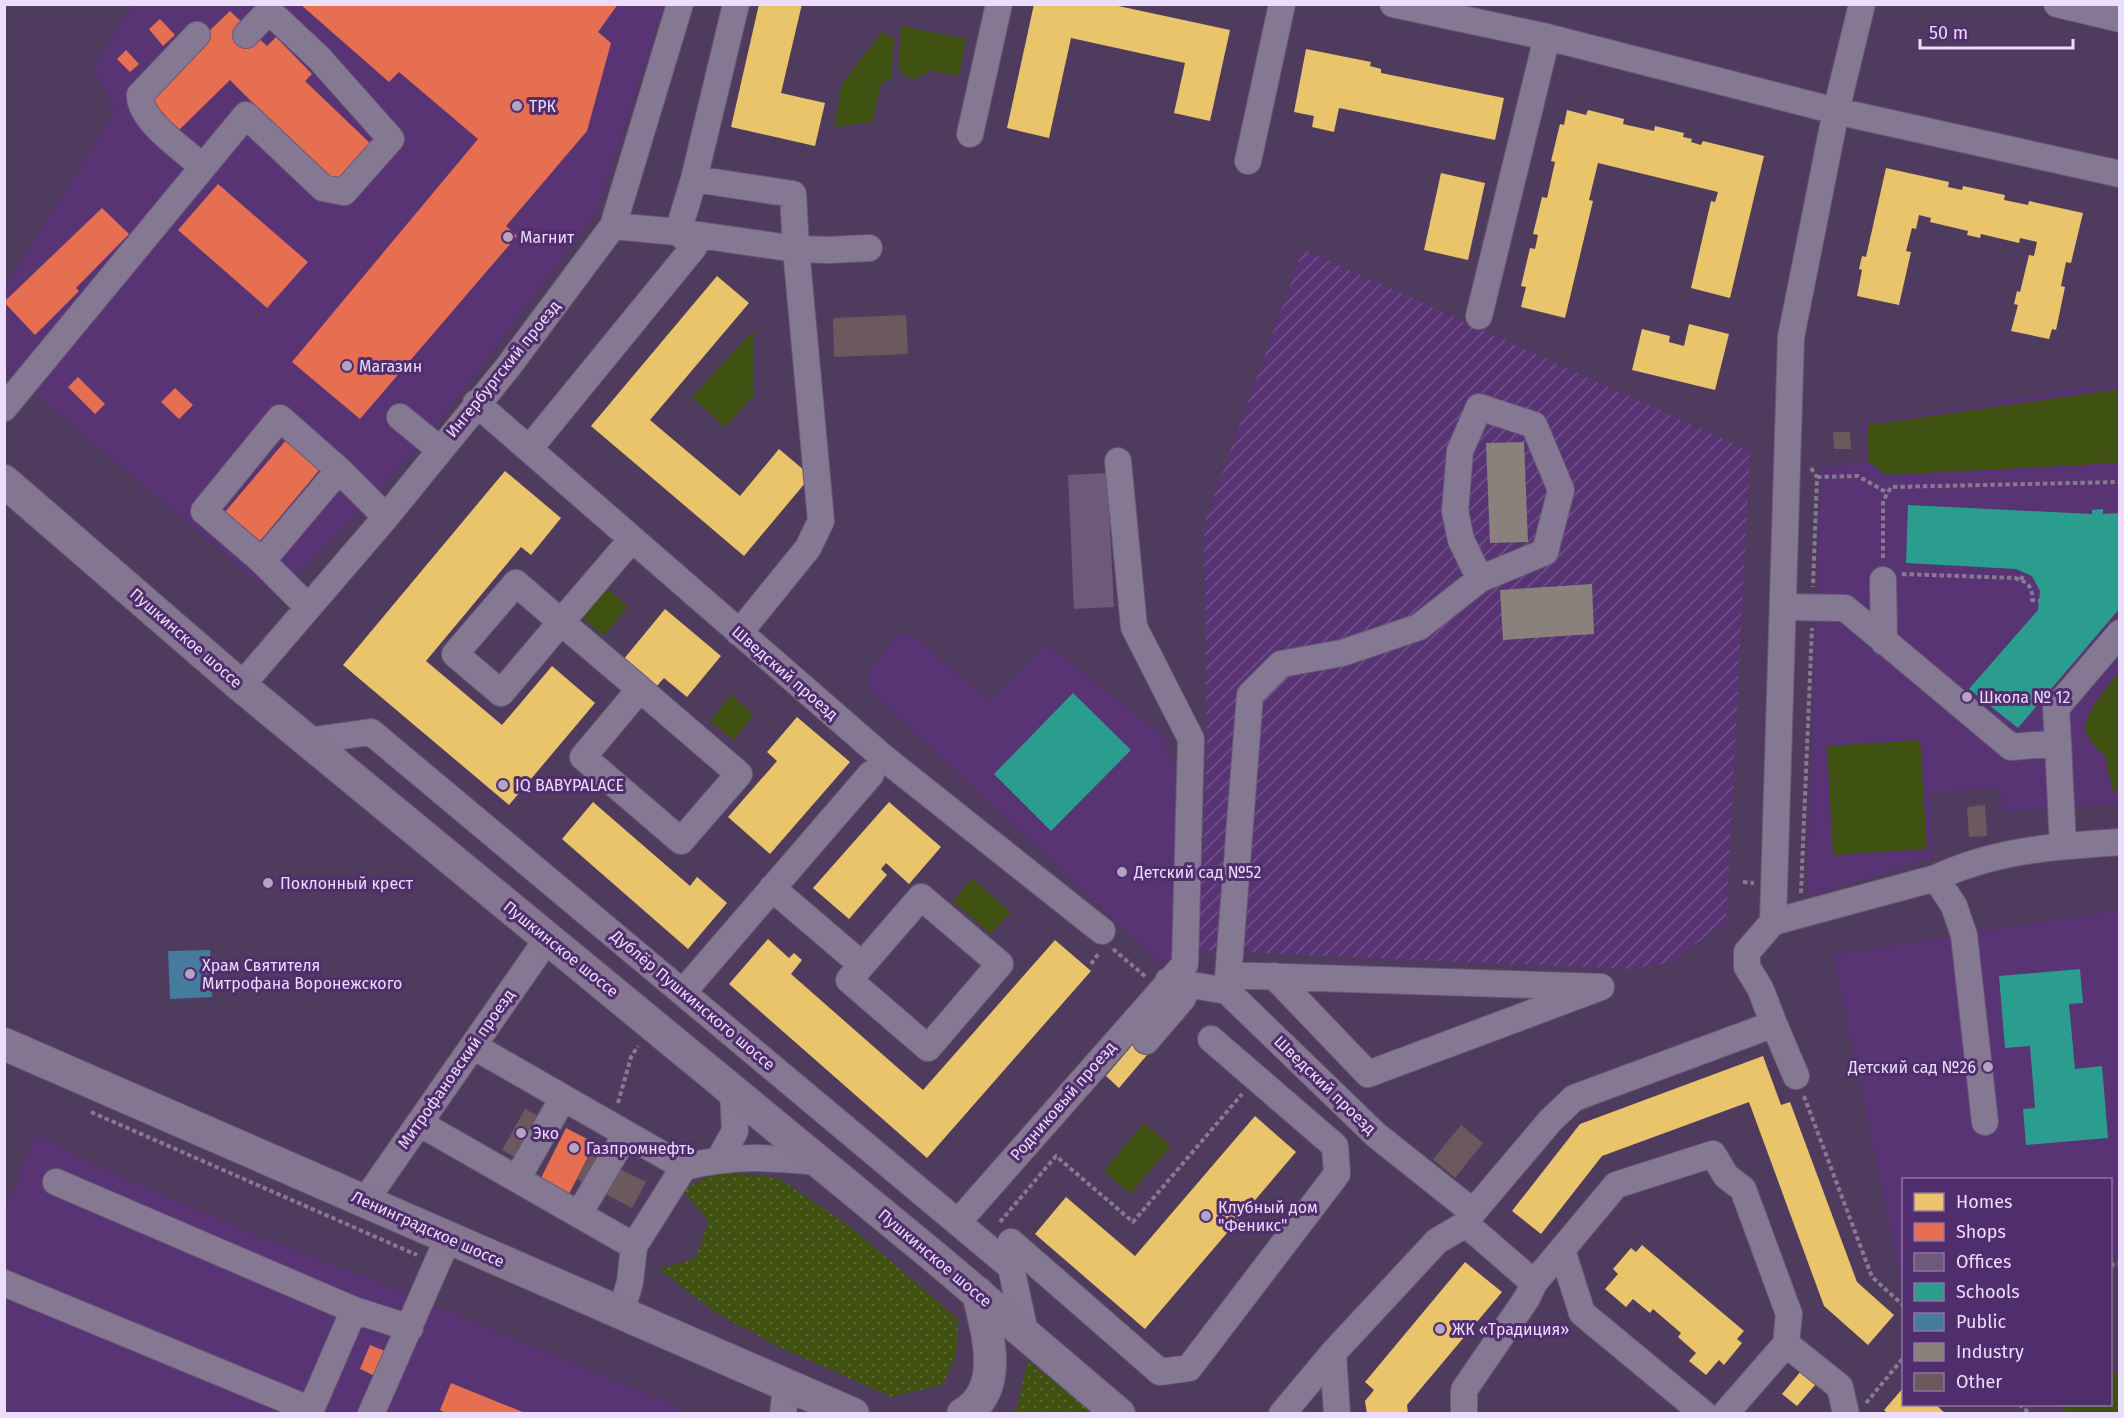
<svg xmlns="http://www.w3.org/2000/svg" width="2124" height="1418" font-family="'Fira Sans',sans-serif">
<defs>
<pattern id="industrial-furrows" width="10" height="10" patternUnits="userSpaceOnUse" patternTransform="scale(1.5)"><rect width="10" height="10" fill="#583475"/><path d="M-1 1l2-2M0 10L10 0M9 11l2-2" fill="none" stroke="#70518a"/></pattern>
<pattern id="grass-dots" width="8" height="8" patternUnits="userSpaceOnUse" patternTransform="scale(1.5)"><rect width="8" height="8" fill="#3f5111"/><path d="M2 2h.1M6 6h.1" fill="none" stroke="#5b6a35" stroke-width="1.8" stroke-linecap="round"/></pattern>
</defs>
<rect width="100%" height="100%" fill="#4f3b5e"/>
<path fill="#583475" d="M133 5H664L597 211 424 442 276 597 5 369 4 288 115 112 93 68Z
M2119 384V803L2002 812 2000 787 1930 793 1933 857 1807 897 1821 467 1864 463V424L2068 390Z
M910 633 990 702 1047 645 1161 734 1183 784 1177 961 1159 962 869 689 868 673 897 637Z
M2119 910V1256H2111L2110 1180H1904V1272L1900 1273 1833 955Z
M36 1135 93 1164 245 1231 388 1286 680 1408 682 1413 5 1414V1210Z"/>
<path fill="url(#industrial-furrows)" d="M1303 249 1750 451 1726 923 1668 963 1631 969 1198 950 1207 746 1204 524Z"/>
<path fill="url(#grass-dots)" d="M719 1171 779 1178 852 1228 958 1319 956 1355 943 1384 892 1397 779 1347 715 1312 659 1269 695 1259 709 1222 683 1190Z
M1028 1361 1094 1413H1011L1017 1407Z"/>
<path fill="#3f5111" d="M901 26 966 39 959 76 930 71 914 80 899 71Z
M882 32 894 38 891 79 881 84 872 122 834 127 842 84Z
M754 330V395L725 427 692 397Z
M2119 389V463L1886 475 1868 461 1867 425Z
M605 587 628 606 604 636 581 617Z
M2119 671 2120 791 2113 792 2105 756 2092 743 2084 729 2093 706Z
M731 695 754 715 734 740 710 721Z
M1920 740 1927 849 1833 855 1827 746Z
M972 879 1011 912 991 934 953 901Z
M1144 1123 1171 1146 1130 1194 1104 1171Z
M2111 1369 2119 1377V1413H2070L2059 1405 2110 1404Z"/>
<path fill="#e9c46a" d="M759 4H802L781 93 825 103 815 146 731 127Z
M1034 4H1109L1230 30 1210 121 1174 113 1185 63 1071 38 1049 138 1007 128Z
M1306 49 1371 62 1370 66 1381 69V73L1504 98 1495 140 1339 108 1334 132 1312 127 1314 116 1294 112Z
M1567 110 1586 115 1588 110 1624 119 1623 124 1654 131 1655 126 1684 133 1683 137 1692 139 1691 142 1701 145 1703 141 1764 156 1730 298 1691 288 1711 201 1715 202 1718 192 1598 163 1589 200 1593 201 1565 318 1521 307 1526 287 1521 286 1530 248 1535 249 1538 235 1533 234 1542 197 1547 198 1555 162 1551 161 1560 124 1564 125Z
M1886 168 1949 182 1948 187 1962 190 1963 186 2005 195 2004 200 2028 205 2029 201 2083 213 2071 263 2066 262 2061 286 2065 287 2056 330 2052 329 2049 339 2011 331 2018 305 2014 304 2017 291 2020 292 2029 255 2034 256 2037 242 2020 238 2019 243 1981 234 1980 238 1967 235 1968 231 1930 222 1931 218 1919 215 1916 229 1912 228 1906 251 1911 252 1899 305 1857 296 1862 270 1859 269 1862 256 1866 257Z
M1441 173 1485 183 1468 260 1424 250Z
M717 276 749 303 650 420 740 496 779 449 811 476 744 556 591 426Z
M1689 324 1729 334 1715 390 1632 370 1642 329 1670 336 1669 342 1684 346Z
M505 471 561 518 531 555 521 547 426 661 502 725 552 666 595 703 509 805 343 665Z
M665 609 721 656 687 697 664 678 655 688 623 660Z
M797 717 850 762 770 854 728 817 777 761 767 752Z
M593 802 690 886 697 877 727 903 688 949 562 839Z
M889 802 941 847 909 884 886 863 881 869 887 875 849 919 813 888Z
M768 939 789 958 794 953 802 960 791 974 923 1090 1055 940 1091 971 927 1158 729 984Z
M1140 1036 1153 1048 1119 1088 1106 1076Z
M1763 1056 1781 1105 1790 1102 1857 1282 1894 1315 1868 1345 1824 1306 1749 1102 1602 1156 1541 1234 1512 1211 1580 1124Z
M1255 1116 1296 1152 1145 1329 1035 1234 1066 1197 1135 1256Z
M1642 1245 1744 1331 1737 1339 1742 1343 1724 1365 1719 1360 1706 1375 1689 1361 1696 1353 1678 1337 1681 1333 1653 1309 1650 1313 1633 1299 1626 1307 1605 1289 1618 1274 1613 1269 1631 1248 1636 1252Z
M1465 1262 1502 1292 1407 1405 1408 1414H1367L1365 1401 1374 1390 1365 1382Z
M1801 1371 1816 1384 1797 1406 1782 1394Z
M1904 1387V1404H1935L1946 1414H1888L1884 1410Z"/>
<path fill="#e76f51" d="M300 4H618L598 32 611 43 587 131 506 226 517 236 360 419 292 362 478 139 399 72 389 82Z
M230 11 267 46 276 37 312 74 305 81 374 147 335 185 230 80 178 131 143 95Z
M160 19 175 35 163 46 149 29Z
M126 50 139 64 130 72 117 59Z
M218 184 308 262 267 308 178 230Z
M102 208 129 234 76 288 79 291 35 335 4 302Z
M78 377 105 404 95 414 68 387Z
M175 388 193 405 179 419 161 402Z
M287 439 321 468 260 541 225 512Z
M566 1128 595 1143 569 1194 540 1180Z
M370 1345 385 1351 375 1376 360 1369Z
M451 1383 525 1413V1414H448L440 1410Z"/>
<path fill="#6d597a" d="M1107 473 1114 607 1074 609 1068 475Z"/>
<path fill="#2a9d8f" d="M1908 505 2092 514V510L2103 509V514L2120 513V608L2018 728 1969 689 2038 610 2040 591 2032 576 2016 569 1906 563Z
M1073 693 1131 750 1051 831 994 774Z
M2080 969 2083 1003 2069 1004 2075 1069 2102 1066 2108 1138 2026 1145 2023 1109 2035 1108 2030 1046 2005 1048 1999 976Z"/>
<path fill="#457b9d" d="M210 950 212 997 170 999 168 951Z"/>
<path fill="#8a817c" d="M1524 442 1528 542 1490 543 1486 443Z
M1592 584 1594 634 1503 640 1500 590Z"/>
<path fill="#6b595e" d="M906 315 908 354 834 357 833 318Z
M1833 432H1850L1851 449H1834Z
M1985 805 1987 836 1969 837 1967 807Z
M525 1109 540 1117 517 1158 502 1150Z
M1461 1125 1483 1143 1455 1178 1433 1159Z
M590 1154 646 1182 632 1208 577 1179Z"/>
<g fill="none" stroke-linecap="round" stroke-linejoin="round">
<defs>
<path id="minor" d="M1393 4 1547 37 1836 111 2120 174
M2057 4 2120 19
M197 35 140 95C139 120 184 150 203 167
M970 134 999 4
M1248 161 1282 4
M694 179 736 4
M613 226 678 232 796 249 821 521 808 548 739 633
M1479 316 1547 37
M476 403 884 758 1102 931
M4 408 246 115 323 188 344 192 391 139 319 58 269 11 246 35
M400 417 439 449
M529 449 694 247 678 232 694 179 793 194 796 249 829 250 869 248
M632 539 561 622 516 583 455 654 501 693 561 622 640 689 583 757 681 841 739 774 640 689
M262 561 339 470
M1883 580 1884 642
M308 607 262 561 204 511 280 418 339 470 386 517
M1783 607 1845 608 2011 747 2058 743 2063 846
M241 686 386 517 508 367 613 226 680 4
M307 741 371 732 1011 1267 1025 1333
M2058 743 2056 708 2120 633
M1936 878C1994 850 2057 846 2120 842
M772 888 862 965
M921 897 1000 964 928 1048 849 980Z
M1773 922 1791 337 1836 111 1862 4
M1229 976H1254L1601 987 1368 1074 1274 976
M1168 981 1227 991 1376 1135 1473 1212
M1227 991 1250 695 1281 664 1342 653 1419 627 1480 579 1545 552 1561 490 1534 425 1479 407 1460 451 1455 511 1461 540 1480 579
M683 992 871 774
M1774 1024 1760 988 1747 967V952L1773 922 1936 878 1954 906 1964 935 1985 1122
M1146 1041 1183 998
M473 1046 684 1167
M419 1123 634 1246
M720 1158 735 1131 733 1091
M517 1179 563 1098
M56 1182 354 1310 410 1328
M365 1201 548 938
M579 1214 626 1134
M959 1221 1185 964 1191 739 1134 627 1118 461
M1011 1242 1160 1372 1189 1368 1337 1174 1335 1146 1211 1039
M1562 1250 1582 1313 1704 1414
M4 1283 311 1410
M621 1313 630 1282 634 1246 684 1167C734 1155 769 1157 819 1162
M1786 1344 1840 1387 1846 1414
M309 1414 354 1310
M371 1414 448 1238
M783 1414 786 1387
M1282 1414 1333 1353
M1337 1414 1333 1353 1437 1241 1466 1224
M1464 1414V1390L1527 1298 1534 1283
M1725 1414 1786 1344 1789 1314 1743 1189 1726 1176 1713 1154 1616 1185 1534 1283 1466 1224 1473 1212 1550 1121 1574 1098 1774 1024 1796 1076"/>
<path id="major" d="M4 481 241 686 937 1259 1119 1414
M4 1044 853 1414
M963 1414C1006 1390 987 1331 978 1293"/>
</defs>
<use href="#minor" stroke="#685975" stroke-width="28"/>
<use href="#major" stroke="#685975" stroke-width="34"/>
<path stroke="#867a91" stroke-width="4" stroke-dasharray="4.5 3" stroke-linecap="butt" d="M1811 468 1817 477 1813 587
M1817 477 1858 476 1886 492
M1883 558V501L1891 487 2120 482
M1902 574 2015 578C2028 582 2033 587 2032 600L2039 601
M2021 580 2024 573
M1743 882 1754 883
M1801 893 1812 628
M1113 949 1146 977
M1091 964 1099 953
M1804 1096 1872 1277 1904 1306
M618 1103 631 1057 638 1046
M91 1112 417 1255
M1000 1222 1056 1156 1133 1222 1242 1094
M2110 1265 2120 1264
M1866 1403 1904 1357
M2019 1404 2030 1414"/>
<use href="#minor" stroke="#857892" stroke-width="26"/>
<use href="#major" stroke="#847691" stroke-width="32"/>
</g>
<g fill="#b4a4c4" stroke="#502d6c" stroke-width="2">
<circle cx="517" cy="106" r="6"/>
<circle cx="508" cy="237" r="6"/>
<circle cx="347" cy="366" r="6"/>
<circle cx="1967" cy="697" r="6"/>
<circle cx="503" cy="785" r="6"/>
<circle cx="1122" cy="872" r="6"/>
<circle cx="268" cy="883" r="6"/>
<circle cx="190" cy="974" r="6"/>
<circle cx="1988" cy="1067" r="6"/>
<circle cx="521" cy="1133" r="6"/>
<circle cx="574" cy="1148" r="6"/>
<circle cx="1206" cy="1216" r="6"/>
<circle cx="1440" cy="1329" r="6"/>
</g>
<g text-anchor="middle" dominant-baseline="central" stroke-width="6" stroke-linejoin="round" paint-order="stroke">
<g font-size="16" fill="#ebddfb" stroke="#502d6c" text-anchor="start">
<text x="529" y="106">ТРК</text>
<text x="520" y="237">Магнит</text>
<text x="359" y="366">Магазин</text>
<text x="1979" y="697">Школа № 12</text>
<text x="515" y="785">IQ BABYPALACE</text>
<text x="1134" y="872">Детский сад №52</text>
<text x="280" y="883">Поклонный крест</text>
<text x="202" y="965">Храм Святителя<tspan x="202" dy="18">Митрофана Воронежского</tspan></text>
<text x="1976" y="1067" text-anchor="end">Детский сад №26</text>
<text x="533" y="1133">Эко</text>
<text x="586" y="1148">Газпромнефть</text>
<text x="1218" y="1207">Клубный дом<tspan x="1218" dy="18">"Феникс"</tspan></text>
<text x="1452" y="1329">ЖК «Традиция»</text>
</g>
<g font-size="16" fill="#ebddfb" stroke="#502d6c">
<text transform="translate(503 369) rotate(-51)">Ингербургский проезд</text>
<text transform="translate(186 638) rotate(41)">Пушкинское шоссе</text>
<text transform="translate(785 673) rotate(41)">Шведский проезд</text>
<text transform="translate(561 949) rotate(39)">Пушкинское шоссе</text>
<text transform="translate(693 1000) rotate(40)">Дублёр Пушкинского шоссе</text>
<text transform="translate(456 1069) rotate(-55)">Митрофановский проезд</text>
<text transform="translate(1325 1085) rotate(44)">Шведский проезд</text>
<text transform="translate(1063 1101) rotate(-49)">Родниковый проезд</text>
<text transform="translate(428 1229) rotate(24)">Ленинградское шоссе</text>
<text transform="translate(935 1258) rotate(40)">Пушкинское шоссе</text>
</g>
</g>
<rect width="2124" height="1418" fill="none" stroke="#ebddfb" stroke-width="12"/>
<rect x="1902" y="1178" width="210" height="228" fill="#502d6c" stroke="#8e73a5" stroke-width="1.5"/>
<rect x="1914" y="1193" width="30" height="18" fill="#e9c46a" stroke="#8e73a5" stroke-width="1.5"/>
<text x="1956" y="1208" font-size="18" fill="#ebddfb">Homes</text>
<rect x="1914" y="1223" width="30" height="18" fill="#e76f51" stroke="#8e73a5" stroke-width="1.5"/>
<text x="1956" y="1238" font-size="18" fill="#ebddfb">Shops</text>
<rect x="1914" y="1253" width="30" height="18" fill="#6d597a" stroke="#8e73a5" stroke-width="1.5"/>
<text x="1956" y="1268" font-size="18" fill="#ebddfb">Offices</text>
<rect x="1914" y="1283" width="30" height="18" fill="#2a9d8f" stroke="#8e73a5" stroke-width="1.5"/>
<text x="1956" y="1298" font-size="18" fill="#ebddfb">Schools</text>
<rect x="1914" y="1313" width="30" height="18" fill="#457b9d" stroke="#8e73a5" stroke-width="1.5"/>
<text x="1956" y="1328" font-size="18" fill="#ebddfb">Public</text>
<rect x="1914" y="1343" width="30" height="18" fill="#8a817c" stroke="#8e73a5" stroke-width="1.5"/>
<text x="1956" y="1358" font-size="18" fill="#ebddfb">Industry</text>
<rect x="1914" y="1373" width="30" height="18" fill="#6b595e" stroke="#8e73a5" stroke-width="1.5"/>
<text x="1956" y="1388" font-size="18" fill="#ebddfb">Other</text>
<path d="M1920 39v9h153v-9" fill="none" stroke="#ebddfb" stroke-width="3"/>
<text x="1929" y="39" font-size="18" fill="#ebddfb" stroke="#502d6c" stroke-width="4.5" paint-order="stroke">50 m</text>
</svg>
